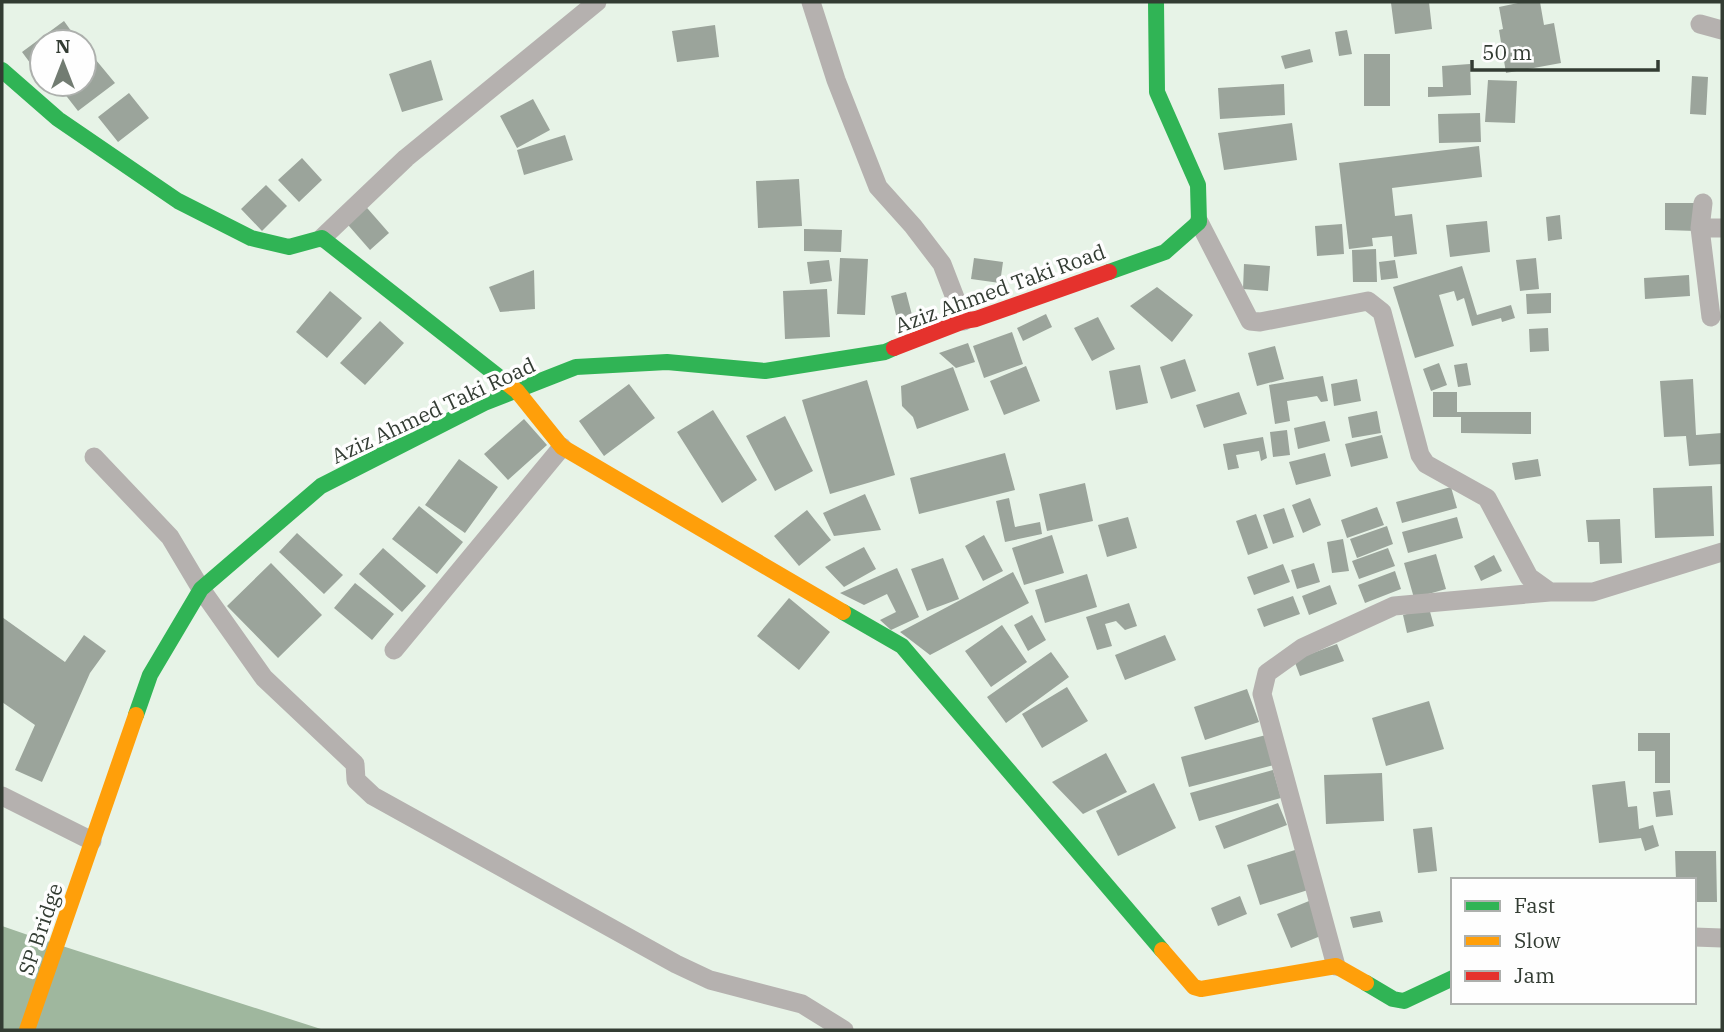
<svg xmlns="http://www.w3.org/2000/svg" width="1724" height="1032" font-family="'IBM Plex Serif',serif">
<rect width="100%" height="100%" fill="#e7f3e7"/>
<path fill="#9fb79e" d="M2 926 28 935 324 1030H2Z"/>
<path fill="#9ba49b" d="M1401 2H1429L1432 29 1395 34 1391 3Z
M1518 2H1540L1544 25 1554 23 1561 63 1506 73 1499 30 1503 29 1499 7 1518 3Z
M64 21 79 42H42V79L22 52Z
M715 25 719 57 677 62 672 31Z
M1347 30 1352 54 1339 56 1335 32Z
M1310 49 1313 62 1285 69 1281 56Z
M91 54 115 83 78 111 57 84H84V60Z
M1364 54H1390V106H1364Z
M431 60 443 100 402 112 389 74Z
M1470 64 1471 95 1428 97V87H1443L1442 66Z
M1692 76 1708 77 1706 115 1690 114Z
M1488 80 1517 81 1515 123 1485 122Z
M1284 84 1285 115 1220 119 1218 88Z
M129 93 149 118 118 142 98 117Z
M533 99 550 130 517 148 500 116Z
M1480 113 1481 142 1439 143 1438 114Z
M1292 123 1297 160 1224 170 1218 133Z
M565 135 573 160 524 175 517 150Z
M1479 146 1482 177 1392 188 1395 216 1412 214 1417 254 1394 257 1392 236 1372 238 1373 246 1349 249 1339 163Z
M302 158 322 180 299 202 278 180Z
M799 179 802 226 758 228 756 181Z
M266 185 287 206 262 231 241 209Z
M361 201 389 233 370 250 342 218Z
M1665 203H1696V231L1665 230Z
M1560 215 1562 239 1548 241 1546 217Z
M1487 221 1490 252 1450 257 1446 225Z
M1342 224 1344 254 1317 256 1315 226Z
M804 229 842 230 841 252 804 251Z
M1376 249 1377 282H1353L1352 250Z
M840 258 868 259 865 315 837 314Z
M974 258 1003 262 1000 283 971 279Z
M1536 258 1539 289 1520 291 1516 260Z
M829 260 832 281 810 284 807 262Z
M1395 260 1398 278 1381 280 1379 262Z
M1244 264 1270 266 1268 291 1243 289Z
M1462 266 1477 315 1511 305 1515 318 1502 322 1501 318 1472 326 1464 298 1457 301 1454 291 1439 295 1454 346 1415 358 1393 287Z
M534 270 535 309 500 312 489 287Z
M1689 275 1690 296 1645 299 1644 278Z
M1157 287 1193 315 1172 342 1130 306Z
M827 289 830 337 785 339 783 291Z
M330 291 362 318 327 358 296 332Z
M906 292 912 315 897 319 891 296Z
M1551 293V313L1527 314 1526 294Z
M1046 314 1052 327 1023 341 1017 328Z
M1098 317 1115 349 1092 361 1074 328Z
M380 321 404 343 365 385 340 363Z
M1548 328 1549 351 1530 352 1529 329Z
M1012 332 1023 364 984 378 973 346Z
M968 343 975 362 956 368 939 353Z
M1275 346 1284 379 1257 386 1248 353Z
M1185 359 1196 391 1171 399 1160 367Z
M1439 363 1447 385 1431 391 1423 369Z
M1467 363 1471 385 1458 387 1454 365Z
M1140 365 1148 403 1116 410 1109 371Z
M1026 366 1040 401 1004 415 990 381Z
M953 367 969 410 917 429 913 417 902 406 901 386Z
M1323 376 1328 401 1321 402 1317 396 1287 401 1290 421 1275 424 1269 385Z
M1357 379 1361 401 1334 406 1331 384Z
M1693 379 1696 435 1722 433V464L1689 466 1686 436 1664 437 1660 381Z
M867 380 895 475 830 494 802 400Z
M629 384 655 418 604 456 579 421Z
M1239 392 1247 414 1204 428 1196 405Z
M1433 392H1457V412H1531V434L1461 433V417H1433Z
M713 410 757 480 722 503 677 432Z
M1377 411 1381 433 1352 438 1348 417Z
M785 416 813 471 775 491 746 436Z
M524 419 547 445 508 480 484 454Z
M1325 421 1330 441 1298 449 1294 428Z
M1287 430 1290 455 1273 457 1270 432Z
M1382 435 1388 458 1351 467 1345 444Z
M1263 437 1267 458 1261 461 1259 451 1236 455 1239 468 1228 470 1223 444Z
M1005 453 1015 490 919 514 910 478Z
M1325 453 1331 476 1296 485 1289 462Z
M459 459 498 487 465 533 425 505Z
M1538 459 1541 476 1515 480 1512 463Z
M1085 483 1093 521 1047 531 1039 494Z
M1712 486 1714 536 1655 538 1653 488Z
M1451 487 1457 508 1402 523 1396 502Z
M865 494 881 530 834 536 823 513Z
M1009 498 1015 527 1040 522 1042 534 1005 542 996 501Z
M1310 498 1321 525 1303 533 1292 505Z
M419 506 463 542 437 574 392 539Z
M1377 507 1384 525 1347 538 1341 520Z
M1284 508 1294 537 1273 544 1263 515Z
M807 510 831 540 799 566 774 536Z
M1256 514 1268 548 1248 555 1236 521Z
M1128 517 1137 548 1107 557 1098 525Z
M1457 517 1463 538 1408 553 1402 532Z
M1620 519 1622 563 1600 564 1599 542H1588L1586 520Z
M1387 526 1393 544 1357 558 1350 539Z
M297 533 343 575 324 594 279 552Z
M984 535 1003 571 983 581 965 546Z
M1052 535 1064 573 1024 585 1012 548Z
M1343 539 1349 571 1332 573 1327 542Z
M864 547 876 569 844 587 825 567Z
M383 548 426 586 402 612 359 574Z
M1388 548 1395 566 1359 579 1352 561Z
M1436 554 1446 589 1414 598 1404 563Z
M1494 555 1502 571 1481 581 1474 566Z
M943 558 959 599 927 611 911 569Z
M271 563 322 615 278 658 227 606Z
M1314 563 1320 582 1297 589 1291 570Z
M1283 564 1290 582 1254 595 1247 577Z
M897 568 919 617 891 630 880 620 896 612 887 594 864 605 840 593Z
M1395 571 1401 589 1365 603 1358 585Z
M1013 572 1029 603 930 655 900 632Z
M1087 574 1097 607 1045 623 1035 590Z
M355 583 394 614 372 640 334 608Z
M1330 585 1337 604 1309 615 1302 596Z
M1293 596 1300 614 1264 627 1257 609Z
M789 598 830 632 799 670 757 636Z
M1129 603 1137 626 1125 630 1116 621 1105 624 1112 646 1097 650 1086 617Z
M1429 608 1434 626 1407 633 1403 615Z
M1032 615 1046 640 1028 651 1014 625Z
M2 617 65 662 84 635 106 651 90 673 42 782 15 770 35 725 2 702Z
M1002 625 1027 662 991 687 965 651Z
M1165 635 1176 660 1125 680 1115 655Z
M1337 644 1344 661 1300 676 1294 660Z
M1051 652 1069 677 1006 723 987 697Z
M1067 687 1088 721 1042 748 1022 714Z
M1247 689 1259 722 1205 740 1194 707Z
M1429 701 1444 749 1386 766 1372 718Z
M1638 733H1670V783H1655V751H1638Z
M1266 735 1274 765 1189 787 1181 757Z
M1106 753 1127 792 1083 814 1052 782Z
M1273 770 1281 798 1199 821 1190 793Z
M1382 773 1384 821 1326 824 1324 775Z
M1625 781 1628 807 1637 806 1639 829 1653 825 1659 846 1645 851 1641 838 1599 843 1592 785Z
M1154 783 1176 828 1118 856 1096 811Z
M1670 790 1673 815 1656 817 1653 792Z
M1278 803 1287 825 1224 849 1215 826Z
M1432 827 1437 871 1418 873 1413 829Z
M1295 850 1308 890 1260 905 1247 865Z
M1675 851H1716L1717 902H1694V880H1676Z
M1240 896 1247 914 1218 926 1211 908Z
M1309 901 1323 935 1291 948 1277 914Z
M1380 911 1383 922 1353 928 1350 917Z"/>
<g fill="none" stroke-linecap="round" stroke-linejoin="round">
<path stroke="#b5b1af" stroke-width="19" d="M811 2 836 80 878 187 913 226 942 264 964 321
M1700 24 1722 30
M1703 203 1700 228 1711 317
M1199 222 1250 321 1260 322 1368 301 1382 312 1420 455 1426 464 1487 498 1529 577 1550 592H1593L1722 552
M1700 228H1722
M322 238 406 158 597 2
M94 457 170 537 201 589 264 678 355 764 356 780 373 796 676 964 710 980 802 1004 844 1030
M394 650 562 447
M2 796 92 841
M1694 937 1722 938
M1336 966 1262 694 1267 673 1302 648 1394 606 1550 592"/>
<path stroke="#30b455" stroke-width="16" d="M2 70 58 119 178 201 251 238 289 247 322 238 508 384
M1109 272 1165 252 1199 222 1198 185 1157 92 1156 2
M843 612 902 646 1162 950
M136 715 150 675 201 589 321 486 484 403 576 367 667 362 765 371 885 352 894 348
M1366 983 1393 999 1404 1001 1453 978"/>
<path stroke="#ff9f0a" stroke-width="16" d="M508 384 517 391 562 447 843 612
M1162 950 1194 987 1201 989 1336 966 1366 983
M27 1030 136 715"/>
<path stroke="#e5322d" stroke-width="16" d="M894 348 964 321 976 319 1109 272"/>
</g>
<g text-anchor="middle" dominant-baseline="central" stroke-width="7" stroke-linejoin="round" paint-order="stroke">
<g font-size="21" fill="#333c33" stroke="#fefefe">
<text transform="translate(1000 288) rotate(-20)">Aziz Ahmed Taki Road</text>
<text transform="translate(433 410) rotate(-25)">Aziz Ahmed Taki Road</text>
<text transform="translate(40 929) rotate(-71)">SP Bridge</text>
</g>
</g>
<rect width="1724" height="1032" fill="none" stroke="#333c33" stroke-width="7"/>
<rect x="1451" y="878" width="245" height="126" fill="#fefefe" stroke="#adb0ad" stroke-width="2"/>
<rect x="1465" y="901" width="35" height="10" fill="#30b455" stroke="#adb0ad" stroke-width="2"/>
<text x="1514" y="913" font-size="21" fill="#333c33">Fast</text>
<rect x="1465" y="936" width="35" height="10" fill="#ff9f0a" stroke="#adb0ad" stroke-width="2"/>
<text x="1514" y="948" font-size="21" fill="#333c33">Slow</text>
<rect x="1465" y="971" width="35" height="10" fill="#e5322d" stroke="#adb0ad" stroke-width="2"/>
<text x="1514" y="983" font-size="21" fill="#333c33">Jam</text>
<g transform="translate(63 63)"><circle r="33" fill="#fefefe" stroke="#adb0ad" stroke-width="2"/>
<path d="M0-5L12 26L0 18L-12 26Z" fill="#727c72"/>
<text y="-10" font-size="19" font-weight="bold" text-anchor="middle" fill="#333c33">N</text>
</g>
<path d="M1472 60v10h186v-10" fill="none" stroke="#333c33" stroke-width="3.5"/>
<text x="1482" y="60" font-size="21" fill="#333c33" stroke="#fefefe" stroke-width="5" paint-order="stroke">50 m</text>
</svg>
